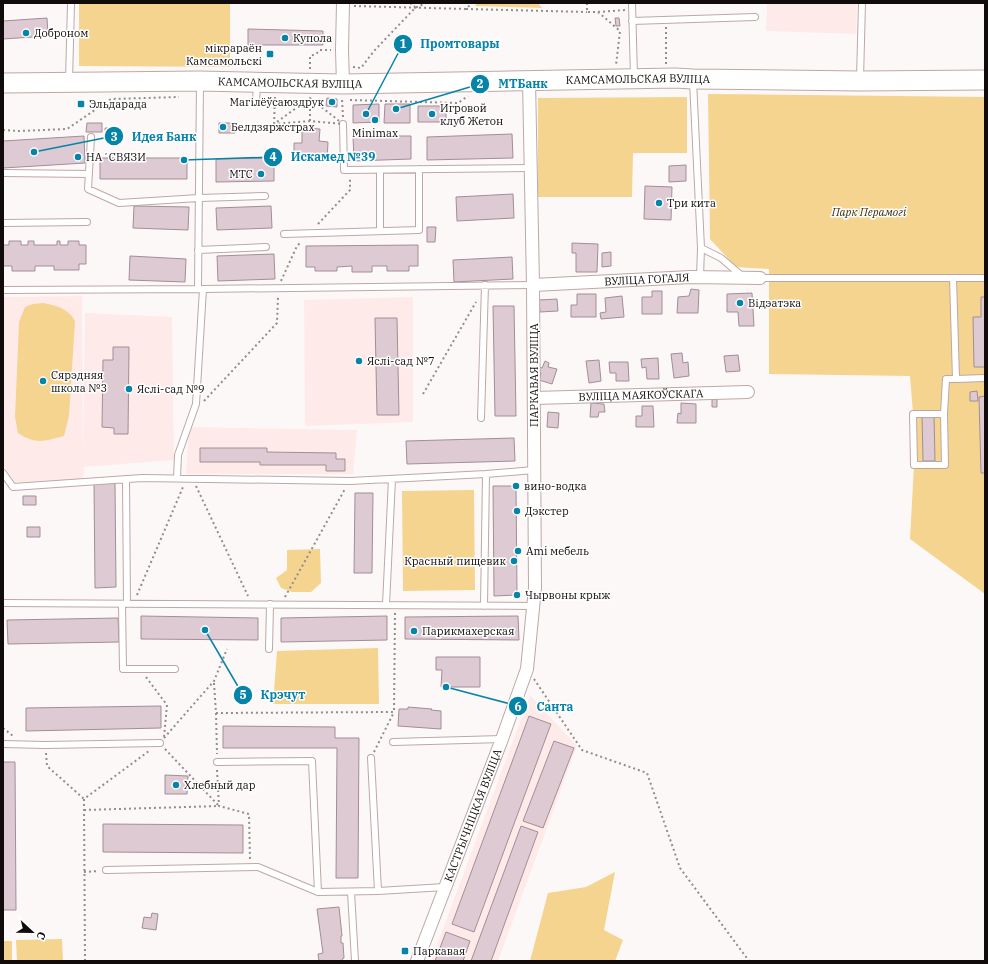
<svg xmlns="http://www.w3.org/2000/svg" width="988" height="964" font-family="'IBM Plex Serif',serif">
<rect width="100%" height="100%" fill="#fdf8f8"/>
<path fill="#feebe9" d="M767 3H857L856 34 766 31Z
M82 296 83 454 85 313 172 317 174 460 84 467 83 481 14 482 3 464V297Z
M413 297V422L305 426 304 300Z
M189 427 357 430 353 474H186Z
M530 695 577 746 498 961H431Z"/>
<path fill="#f5d490" d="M79 3H230V67L79 66Z
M477 3H538L542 8 475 6Z
M708 94 985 97V594L910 539 914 465 913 414 910 376 769 374V269L736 267 710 239Z
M687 97V153H633L632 197H538V98Z
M43 303C57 306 68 308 75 321L69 416 64 436C44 441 36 445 18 433L15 417 19 322 25 307 33 304Z
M474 490 475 590 403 591 402 491Z
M320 549 321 583 311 592H292L281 588 276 578 287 570V550Z
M378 648 379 704H273L277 651Z
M615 872 604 930 623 940 615 961H530L548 893 586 887Z
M62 939 63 961H17L16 940Z
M3 941H12V961H3Z"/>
<path fill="#decad3" stroke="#a18e96" d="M47 18 48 36 3 39V21Z
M615 18H619L620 26H616Z
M248 29 323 31V45H248Z
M327 98 337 99V107L326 106Z
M379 104V122L353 123V105Z
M385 104H410V123H384Z
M418 106H446V122H418Z
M87 123H102V132H86Z
M219 123H236L235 133H219Z
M105 128H119L120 138 106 139Z
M302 128 320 129 319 141 328 142 327 161 294 159V143H302Z
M512 134 513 158 427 160V137Z
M84 136 85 163 3 168V141Z
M353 136H411V159L354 161Z
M100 158H187V179H100Z
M274 158V181L216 182V159Z
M686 165V181L669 182V166Z
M645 186 672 187 671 220 644 219Z
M513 194 514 218 457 221 456 197Z
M134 206 189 207 188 230 133 228Z
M271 206 272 228 217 230 216 208Z
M427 227H436L435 242H427Z
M9 241H21V245H28V241H34V245H57V241H60V245H68V241H79V245H86V264H79V270H54V266H35V271H12V266H3V245H9Z
M572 243 598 244 597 272H576V253H572Z
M418 245V266H409V271H387V266H372V272H352V266L337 267V271H315V267H306V246Z
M611 252V266L602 267V253Z
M274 254 275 279 218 281 217 256Z
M130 256 186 259 185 282 129 280Z
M512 257 513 279 454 282 453 260Z
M691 289 699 290 698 313H677L678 297 689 296Z
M652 291H662V314H642V297H652Z
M752 293 754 326H739L738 312H727V294Z
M577 294H596V317H571V305H577Z
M622 296 624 317 601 319 600 313 606 312 605 298Z
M981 297H985V367H974L973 317H981Z
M557 299 558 311 540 312 539 300Z
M493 306H514L516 416H495Z
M375 318H397L399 415H377Z
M113 347H129L128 434H114V428L102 427 103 360H113Z
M682 353 683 363 688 362 689 376 674 378 671 354Z
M738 355 740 371 726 372 724 356Z
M658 358 659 379H647L646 367 642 368 641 359Z
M599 360 601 381 589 383 586 361Z
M545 361 549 363 548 367 557 369 552 384 539 380 541 373 538 372 539 367 542 368Z
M609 362H628L629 381H616V373H610Z
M977 391 978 401H970V392Z
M985 396V473H981L979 397Z
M712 399H717V407H712Z
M591 403 604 404 605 412H599L598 417H590Z
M681 403 696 404V423H677L678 413 681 414Z
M642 406H653L654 427H636V416H642Z
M548 412 559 413 558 428 547 427Z
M922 415H934L935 461H923Z
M514 438 515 461 407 464 406 441Z
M200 448H267V452L336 453V459H345V471H326V465H260V462H200Z
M94 483H115L116 587 95 588Z
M493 486H516L517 595 494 596Z
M355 493H373L372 573H354Z
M23 496H36V505H23Z
M27 527H40V537H27Z
M141 616 258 618V640L141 639Z
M387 616V640L281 642V618Z
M518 616 519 640 405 639V617Z
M118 618 119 642 8 644 7 620Z
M436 657H480V687H441L442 670H436Z
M161 706V728L26 731V708Z
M408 707 432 709 431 710 441 711V729L398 726 399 709H408Z
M529 716 551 724 474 932 452 924Z
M223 726 335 727V738H359L358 878H336L337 748H223Z
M554 741 574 748 543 828 523 821Z
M3 762H15L16 910H3Z
M165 775 188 776 187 794H165Z
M103 824 243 825V853L103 852Z
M521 826 538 832 491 961H471Z
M339 907 342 936H341V943H343L344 958 342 959 343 961H319L318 954 323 953 317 909Z
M152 913 158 914 156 930 142 928 144 917 151 918Z
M446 932 470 941 463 961H435Z"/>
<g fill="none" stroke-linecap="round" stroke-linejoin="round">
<defs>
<path id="service" d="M632 3 634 77
M632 21 755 17
M860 79 862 3
M69 81 71 3
M693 81 701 248 721 258 742 276
M256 101 257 84
M343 124 344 170 531 168
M91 137 88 189 119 203 199 198 265 196
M380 170V231
M3 173 89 174
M3 223 87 222
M284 234 419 230V169
M198 250 266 247
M700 277 701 248
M760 278H985
M198 289 200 82
M3 290 203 289 533 285
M956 379 985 378
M944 414H913L914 465H945L944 414 946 379H956L953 278
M481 418 485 285
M3 473 13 487 142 478 350 481 486 474 534 470
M177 478 178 455 196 404 203 289
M126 479 127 604
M3 603 533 606
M122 604 123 669H175
M386 605 392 479
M484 606 486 474
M269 649 270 604
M393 742 502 739
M3 744 45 745 160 743
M371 758 378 891
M217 762 312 761 318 892 378 891 445 887
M106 870 258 867 318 892
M351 892 355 961"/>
<g id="minor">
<path d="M343 84 342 50 343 3"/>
<path id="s1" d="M533 285 691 277 760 278"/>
<path id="s2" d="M534 398 748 392"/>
<path id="s3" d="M417 961 502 739 527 669 535 588 533 285 529 80"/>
</g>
<g id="primary">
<path id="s4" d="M3 83 200 81 343 84 675 78 693 79 860 81 985 80"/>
</g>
</defs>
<use href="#service" stroke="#bda8a6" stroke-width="8"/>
<use href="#minor" stroke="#bda8a6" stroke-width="14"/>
<use href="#primary" stroke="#bda8a6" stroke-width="21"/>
<path stroke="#928c8c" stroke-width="2" stroke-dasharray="2 3" stroke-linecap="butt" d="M410 3 415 7
M587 3V12H598L620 31 616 65
M354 6 466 9 472 3
M466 9 587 12
M598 12 625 10
M666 27V65
M353 67 361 68 374 51 415 8 426 3
M310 69V56L316 54 320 50H331
M310 98 343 124 310 121 274 124Z
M350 100 458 103 468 96
M343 117 342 99H344
M310 121V97
M274 124 275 97
M3 130 19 131 67 129 111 99 179 97
M318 224 350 190V178
M281 281 297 246 301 242
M423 394 476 302
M204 401 277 323 278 296
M196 486 248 596
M137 595 183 487
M285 597 345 489
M146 677 167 705 164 737
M534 679 582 750 647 773 680 868 749 961
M214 683 216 713 394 712 395 613
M216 713 217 754
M3 728 13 736
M164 738 214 681 227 649
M165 749 218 805
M374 752 394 712
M46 753 47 766 84 799
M217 770 219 806 249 814 250 860
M84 810 219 806
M84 872 99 871
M85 961 84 799 149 751"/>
<use href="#service" stroke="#fff" stroke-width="6"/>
<use href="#minor" stroke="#fff" stroke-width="12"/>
<use href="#primary" stroke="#fff" stroke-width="19"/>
</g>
<g fill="#0684a8" stroke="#fff" stroke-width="1.5">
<circle cx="26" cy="33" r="4"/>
<circle cx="285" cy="38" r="4"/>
<rect x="266" y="50" width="8" height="8" rx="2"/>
<circle cx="332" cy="102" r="4"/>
<rect x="77" y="100" width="8" height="8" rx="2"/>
<circle cx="432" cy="114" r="4"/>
<circle cx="375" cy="120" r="4"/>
<circle cx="223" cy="127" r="4"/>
<circle cx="78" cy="157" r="4"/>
<circle cx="261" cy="174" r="4"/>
<circle cx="659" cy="203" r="4"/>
<circle cx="740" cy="303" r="4"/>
<circle cx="359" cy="361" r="4"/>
<circle cx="43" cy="381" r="4"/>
<circle cx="129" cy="389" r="4"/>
<circle cx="516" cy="486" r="4"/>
<circle cx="517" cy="511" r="4"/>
<circle cx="518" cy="551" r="4"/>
<circle cx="514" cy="561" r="4"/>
<circle cx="517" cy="595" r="4"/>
<circle cx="414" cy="631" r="4"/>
<circle cx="176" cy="785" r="4"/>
<rect x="401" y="947" width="8" height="8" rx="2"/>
</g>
<g text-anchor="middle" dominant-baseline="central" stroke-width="3" stroke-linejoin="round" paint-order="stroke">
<g font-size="11" fill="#120b0b" stroke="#fff" text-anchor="start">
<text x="34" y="33">Доброном</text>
<text x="293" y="38">Купола</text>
<text x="262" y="48" text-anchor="end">мікрараён<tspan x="262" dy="13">Камсамольскі</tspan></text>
<text x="324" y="102" text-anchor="end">Магілёўсаюздрук</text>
<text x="89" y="104">Эльдарада</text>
<text x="440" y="108">Игровой<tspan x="440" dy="13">клуб Жетон</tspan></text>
<text x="231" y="127">Белдзяржстрах</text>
<text x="375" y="133" text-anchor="middle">Minimax</text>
<text x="86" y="157">НАʼСВЯЗИ</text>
<text x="253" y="174" text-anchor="end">МТС</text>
<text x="667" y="203">Три кита</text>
<text x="748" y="303">Відэатэка</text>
<text x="367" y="361">Яслі-сад №7</text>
<text x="51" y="375">Сярэдняя<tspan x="51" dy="13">школа №3</tspan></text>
<text x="137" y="389">Яслі-сад №9</text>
<text x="524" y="486">вино-водка</text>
<text x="525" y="511">Дэкстер</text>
<text x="526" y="551">Ami мебель</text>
<text x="506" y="561" text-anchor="end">Красный пищевик</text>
<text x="525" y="595">Чырвоны крыж</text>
<text x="422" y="631">Парикмахерская</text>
<text x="184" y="785">Хлебный дар</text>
<text x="413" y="951">Паркавая</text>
</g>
<g font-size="11" fill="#120b0b" stroke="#fff">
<text stroke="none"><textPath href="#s4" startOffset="635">КАМСАМОЛЬСКАЯ ВУЛІЦА</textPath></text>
<text stroke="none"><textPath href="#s4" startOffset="287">КАМСАМОЛЬСКАЯ ВУЛІЦА</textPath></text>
<text stroke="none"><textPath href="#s1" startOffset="114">ВУЛІЦА ГОГАЛЯ</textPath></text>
<text transform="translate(534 375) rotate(-90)">ПАРКАВАЯ ВУЛІЦА</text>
<text stroke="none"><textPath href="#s2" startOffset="107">ВУЛІЦА МАЯКОЎСКАГА</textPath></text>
<text stroke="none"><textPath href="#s3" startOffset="156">КАСТРЫЧНІЦКАЯ ВУЛІЦА</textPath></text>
</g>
<g font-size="11" font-style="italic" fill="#392b0b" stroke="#fff">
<text x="869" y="212">Парк Перамогі</text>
</g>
</g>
<path fill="none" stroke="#0684a8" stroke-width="1.5" d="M366 114L403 44M396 109L480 84M34 152L114 136M184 160L273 157M205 630L243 695M446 687L518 706"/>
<g fill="#0684a8" stroke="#fff" stroke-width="1.5">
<circle cx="366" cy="114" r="4"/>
<circle cx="396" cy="109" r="4"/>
<circle cx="34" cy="152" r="4"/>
<circle cx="184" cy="160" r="4"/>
<circle cx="205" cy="630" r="4"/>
<circle cx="446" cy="687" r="4"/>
<circle cx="403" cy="44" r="10"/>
<circle cx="480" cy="84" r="10"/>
<circle cx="114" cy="136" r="10"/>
<circle cx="273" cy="157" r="10"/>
<circle cx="243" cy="695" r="10"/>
<circle cx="518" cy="706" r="10"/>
</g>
<g font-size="12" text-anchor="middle" font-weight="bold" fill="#fff">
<text x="403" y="48">1</text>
<text x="480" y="88">2</text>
<text x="114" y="141">3</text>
<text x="273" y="161">4</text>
<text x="243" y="699">5</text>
<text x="518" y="711">6</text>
</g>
<g font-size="12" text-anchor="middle" font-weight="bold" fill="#0684a8" stroke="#fff" stroke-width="3" stroke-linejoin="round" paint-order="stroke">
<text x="460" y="48">Промтовары</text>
<text x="523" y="88">МТБанк</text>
<text x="164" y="141">Идея Банк</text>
<text x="333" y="161">Искамед №39</text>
<text x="283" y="699">Крэчут</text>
<text x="555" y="711">Санта</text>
</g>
<rect width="988" height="964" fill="none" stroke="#120b0b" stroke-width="8"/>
<g transform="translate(32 932) rotate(112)" stroke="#ffffff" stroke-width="3" paint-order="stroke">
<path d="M0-3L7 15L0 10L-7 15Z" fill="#120b0b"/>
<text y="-6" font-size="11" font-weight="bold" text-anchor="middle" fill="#120b0b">С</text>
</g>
</svg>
